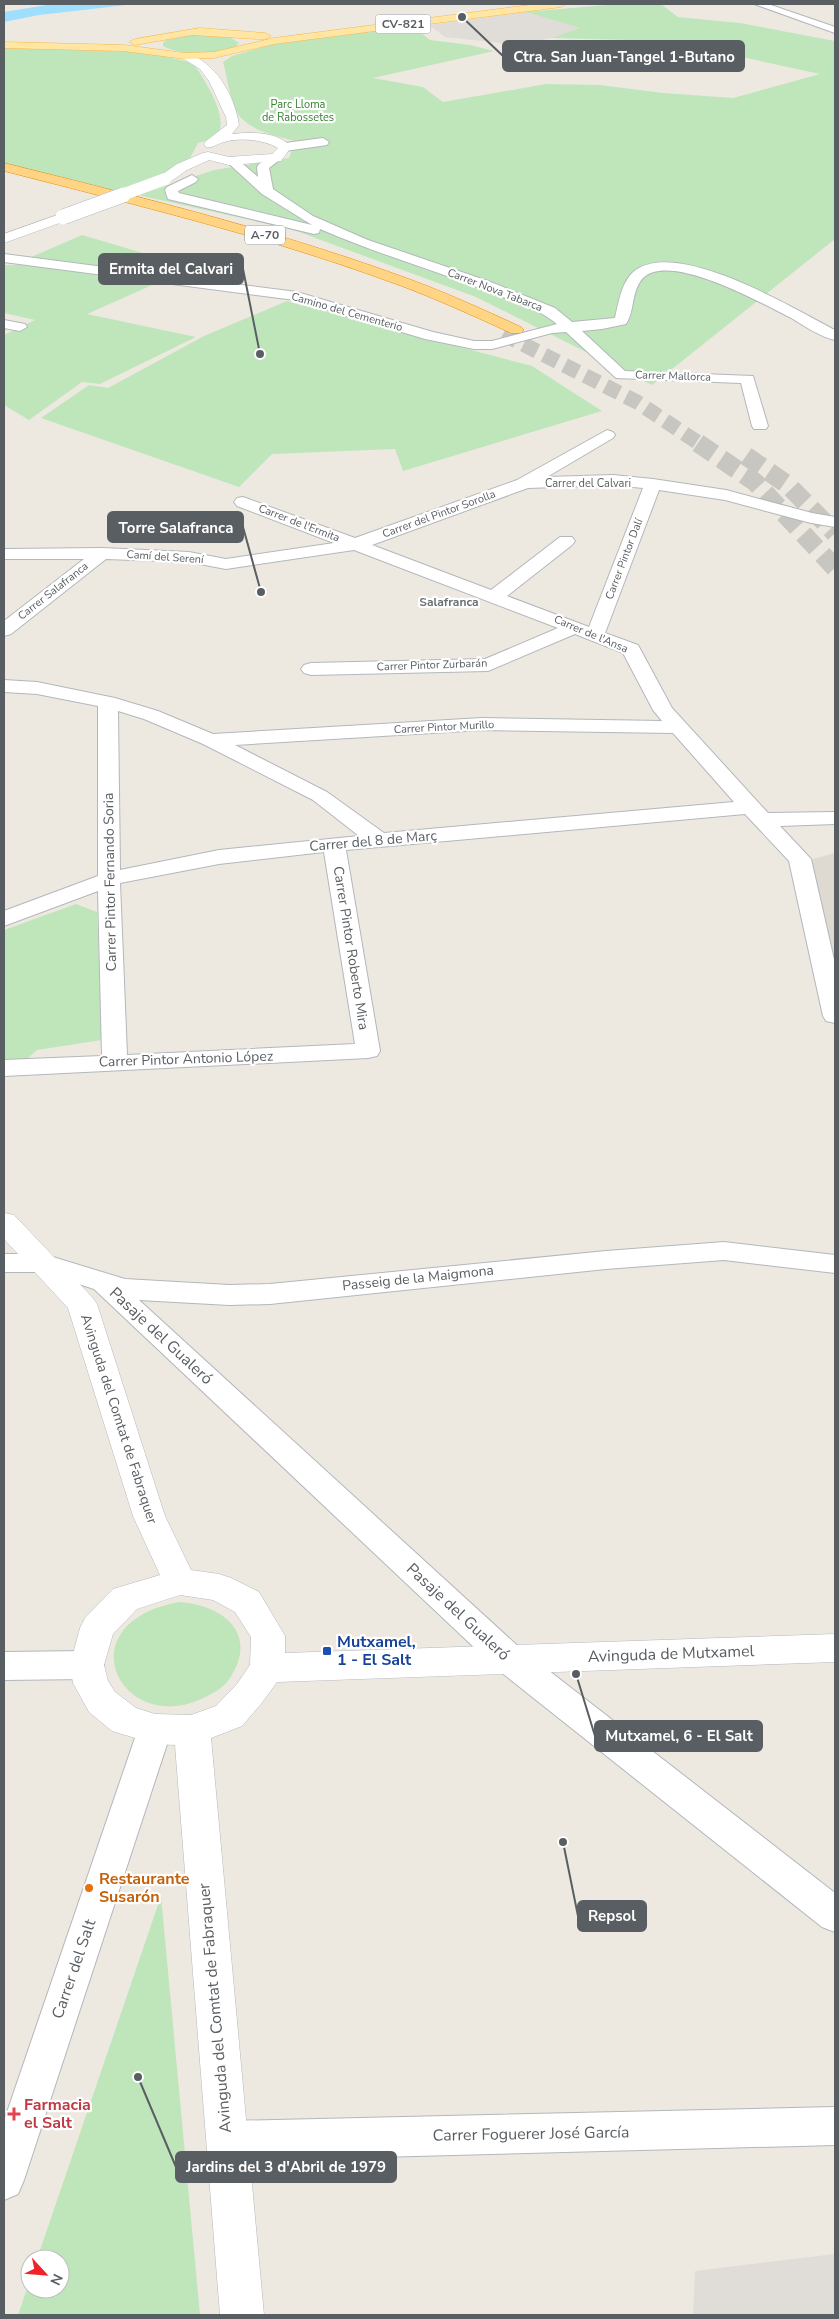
<svg xmlns="http://www.w3.org/2000/svg" width="839" height="2319" font-family="'Nunito Sans',sans-serif">
<rect width="100%" height="100%" fill="#ede9e0"/>
<path fill="#e0dcd8" d="M526 12 581 28 551 38 519 45 445 37 429 25Z
M835 2254V2315H693L695 2271Z"/>
<path fill="#dfdad1" d="M835 853V990L809 860Z"/>
<path fill="#bfe6bb" d="M618 4H661L678 17 740 23 835 41V239L652 385 476 297 291 229 138 195 214 170 289 158 295 141C277 136 255 132 241 118 231 107 227 76 223 62L232 56 276 43 397 28 417 30 430 40 470 45 494 51 373 78 423 87 443 102 546 84 600 85 663 93 733 98 820 74 668 41 551 38 580 28 526 12Z
M196 34 230 37 239 43C230 58 176 55 163 46V43L166 40Z
M4 48 146 52 193 63C203 77 229 117 218 133 215 139 204 141 198 143L190 158 158 177 119 193 4 163Z
M82 235 197 269 172 279 22 261Z
M4 265H34L157 283 87 314 196 337 100 384 82 382 29 420 4 405V335L35 320 4 313Z
M287 301 532 366 602 411 403 471 395 449 272 454 239 487 41 418 89 385 108 388 204 336Z
M76 904 97 912 102 1040 37 1050 26 1060 4 1061V930Z
M179 1602C223 1605 259 1633 230 1678 223 1689 210 1695 199 1700 119 1734 65 1623 179 1602Z
M161 1896 200 2315H18L30 2280V2289H60V2259H37Z"/>
<path fill="#9edeff" d="M53 4H135L39 15 4 22V12Z"/>
<g fill="none" stroke-linecap="round" stroke-linejoin="round">
<path stroke="#c8c6c0" stroke-width="15" stroke-dasharray="15 8" stroke-linecap="butt" d="M503 334 637 402 700 444"/>
<path stroke="#c8c6c0" stroke-width="19" stroke-dasharray="19 9" stroke-linecap="butt" d="M698 443 755 482 835 568
M746 456 788 485 835 533"/>
<defs>
<path id="street" d="M754 4H768L835 27V33Z
M323 138 329 142 327 145 285 151 279 147 285 143Z
M276 154 282 158 269 168 273 189 313 216 368 240 488 281 555 308 572 322 615 318C619 301 622 277 639 268 685 243 793 308 835 330V340C820 337 805 326 791 318 763 304 670 251 643 278 631 291 635 311 626 324L602 329 582 331 625 371 753 376 768 426 766 429H754L752 426 741 383 616 378 566 332 552 333 492 349H474L425 339 295 300 4 262V254L297 292 433 332 474 341H492L557 324C539 309 517 303 495 294 438 271 377 254 320 229L319 233 314 234 168 199 165 190 167 187 192 175 198 179 196 182 178 191 179 193 312 225 262 194 226 161 232 157 236 158 258 177 257 167 259 164Z
M4 320 25 324 27 327 20 331 4 328Z
M607 430 613 432 615 435 613 438 547 477 613 475 653 479 726 490 812 513 835 517V527L811 523 725 500 659 490 605 633 638 645 672 708 768 813 835 812V824L780 826 811 859 835 964V1023L826 1021 823 1016 789 861 745 814 346 850 380 1051 377 1056 368 1058 4 1076V1060L102 1056 98 891 4 926V911L98 876V706L37 694 4 692V680L37 682 115 698 158 711 213 734 482 718 662 721 653 710 623 653 575 634 488 671 311 675 304 673 301 669 304 665 311 663 485 659 558 628 354 550 226 569 189 562 106 559 11 634 4 636V621L84 559H4V549L102 548 189 552 226 559 334 543 237 506 234 502 237 498 243 497 355 538 517 480ZM613 485 643 488 589 627 507 596 572 545 575 541 572 537H560L491 590 372 545 528 488ZM118 711 144 719 203 744 313 800 359 836 219 850 120 870ZM482 730 673 733 734 802 384 833 327 792 235 745ZM324 852 355 1044 127 1055 120 883 219 864Z
M724 1242 835 1255V1273L724 1260 606 1269 270 1304 229 1305 139 1300 521 1649 835 1893V1932L822 1927 497 1669 94 1289 42 1272H4V1254H43L125 1279 229 1285 270 1284 606 1251Z
M87 1651 99 1655 104 1665 99 1675 87 1679 4 1680V1652Z
M155 1715 167 1719 172 1729 24 2180 18 2194 4 2200V2121L138 1729 143 1719Z
M835 2107V2145L227 2161 213 2155 207 2141 213 2127 227 2121Z"/>
<path id="secondary" d="M185 53C215 60 235 96 239 125L232 134C250 132 278 131 291 147L281 161 229 165 209 160 187 170 170 182H160L158 179 160 176 177 164 203 153 208 152 229 157 272 154 278 148C263 139 237 137 221 143 215 145 213 148 206 147L204 144 206 141 227 125 226 117 209 81 200 69 179 56Z
M63 213 70 217 68 220 4 243V234Z
M4 1213 14 1215 92 1297 97 1304 165 1516 191 1570 219 1574 231 1578 259 1592 285 1636V1653L835 1634V1662L277 1682 261 1704 242 1726 211 1738 264 2315H220L175 1745 155 1744 112 1731 89 1712 73 1683 70 1665 80 1628 85 1618 113 1589 160 1575 133 1516 68 1308 4 1239ZM180 1595 213 1600 235 1612 251 1637 250 1665 237 1684 216 1706 191 1715 155 1714 136 1708 115 1692 108 1681 104 1665 113 1634 137 1609Z"/>
<path id="primary" d="M538 4H566L561 7 274 44 214 58 185 59 124 51 4 48V42L124 45 185 53 214 52 274 38Z
M200 28 265 33 271 36 265 39H257L192 35 135 45 129 42 135 39Z"/>
<path id="highway" d="M4 163C136 196 267 228 395 274 438 289 480 308 521 327L524 330 521 333H511C469 314 428 295 385 280 261 235 132 204 4 171Z"/>
</defs>
<use href="#street" stroke="#b3b7bc" stroke-width="2"/>
<use href="#secondary" stroke="#b4b9be" stroke-width="1"/>
<use href="#primary" stroke="#f7b74f" stroke-width="1"/>
<use href="#highway" stroke="#ed8b00" stroke-width="1"/>
<use href="#street" fill="#fff" fill-rule="evenodd"/>
<use href="#secondary" fill="#fff" fill-rule="evenodd"/>
<use href="#primary" fill="#ffe7a3" fill-rule="evenodd"/>
<use href="#highway" fill="#ffd485" fill-rule="evenodd"/>
<defs>
<path id="secondary-bridge-far1" d="M119 196 165 179"/>
<path id="secondary-bridge" d="M63 217 123 195"/>
</defs>
<use href="#secondary-bridge-far1" stroke="#b4b9be" stroke-width="12" stroke-linecap="butt"/>
<use href="#secondary-bridge" stroke="#b4b9be" stroke-width="16" stroke-linecap="butt"/>
<use href="#secondary-bridge-far1" stroke="#fff" stroke-width="12"/>
<use href="#secondary-bridge" stroke="#fff" stroke-width="15"/>
</g>
<rect fill="#1a4fb4" stroke="#fff" stroke-width="2" x="322" y="1646" width="10" height="10" rx="2.5"/>
<circle fill="#e8710a" stroke="#fff" stroke-width="2" cx="89" cy="1888" r="5"/>
<path fill="#e0444e" stroke="#fff" stroke-width="2" d="M11.5 2106.5h5v5h5v5h-5v5h-5v-5h-5v-5h5z"/>
<g text-anchor="middle" dominant-baseline="central" stroke-width="4.5" stroke-linejoin="round" paint-order="stroke">
<g font-size="11" fill="#348230" stroke="#fff">
<text x="298" y="104">Parc Lloma<tspan x="298" dy="13">de Rabossetes</tspan></text>
</g>
<g font-size="11" fill="#595e62" stroke="#fff">
<text transform="translate(495 290) rotate(21)">Carrer Nova Tabarca</text>
<text transform="translate(347 312) rotate(16)">Camino del Cementerio</text>
<text transform="translate(673 376) rotate(2)">Carrer Mallorca</text>
<text x="588" y="483">Carrer del Calvari</text>
<text transform="translate(439 514) rotate(-20)">Carrer del Pintor Sorolla</text>
<text transform="translate(299 523) rotate(21)">Carrer de l'Ermita</text>
<text transform="translate(165 557) rotate(4)">Camí del Serení</text>
<text transform="translate(624 559) rotate(-69)">Carrer Pintor Dalí</text>
<text transform="translate(53 591) rotate(-38)">Carrer Salafranca</text>
<text transform="translate(591 634) rotate(23)">Carrer de l'Ansa</text>
<text transform="translate(432 665) rotate(-2)">Carrer Pintor Zurbarán</text>
<text transform="translate(444 727) rotate(-3)">Carrer Pintor Murillo</text>
</g>
<g fill="#fff" stroke="#8b8e91" stroke-width="1">
<rect x="375.5" y="14.5" width="55" height="19" rx="4"/>
<rect x="245" y="225.5" width="40" height="19" rx="4"/>
</g>
<g font-size="12" font-weight="bold" fill="#595e62">
<text x="403" y="24">CV-821</text>
<text x="265" y="235">A-70</text>
</g>
<g font-size="12" font-weight="bold" fill="#6a7074" stroke="#fff">
<text x="449" y="602">Salafranca</text>
</g>
<g font-size="14" fill="#595e62" stroke="#fff">
<text transform="translate(373 841) rotate(-5)">Carrer del 8 de Març</text>
<text transform="translate(110 882) rotate(-91)">Carrer Pintor Fernando Soria</text>
<text transform="translate(351 948) rotate(81)">Carrer Pintor Roberto Mira</text>
<text transform="translate(186 1059) rotate(-2)">Carrer Pintor Antonio López</text>
<text transform="translate(418 1278) rotate(-6)">Passeig de la Maigmona</text>
<text transform="translate(119 1419) rotate(72)">Avinguda del Comtat de Fabraquer</text>
</g>
<g font-size="16" fill="#595e62" stroke="#fff">
<text transform="translate(161 1336) rotate(43)">Pasaje del Gualeró</text>
<text transform="translate(458 1612) rotate(43)">Pasaje del Gualeró</text>
<text transform="translate(671 1654) rotate(-2)">Avinguda de Mutxamel</text>
<text transform="translate(74 1969) rotate(-71)">Carrer del Salt</text>
<text transform="translate(215 2008) rotate(-95)">Avinguda del Comtat de Fabraquer</text>
<text transform="translate(531 2134) rotate(-1)">Carrer Foguerer José García</text>
</g>
<g font-size="16" font-weight="bold" fill="#164399" stroke="#fff" text-anchor="start">
<text x="337" y="1642">Mutxamel,<tspan x="337" dy="18">1 - El Salt</tspan></text>
</g>
<g font-size="16" font-weight="bold" fill="#c56008" stroke="#fff" text-anchor="start">
<text x="99" y="1879">Restaurante<tspan x="99" dy="18">Susarón</tspan></text>
</g>
<g font-size="16" font-weight="bold" fill="#be3a42" stroke="#fff" text-anchor="start">
<text x="24" y="2105">Farmacia<tspan x="24" dy="18">el Salt</tspan></text>
</g>
</g>
<path fill="none" stroke="#595e62" stroke-width="2" d="M462 17L503 56M260 354L243 269M261 592L243 527M576 1674L595 1736M563 1842L578 1916M138 2077L176 2167"/>
<g fill="#595e62" stroke="#fff" stroke-width="2">
<circle cx="462" cy="17" r="5"/>
<circle cx="260" cy="354" r="5"/>
<circle cx="261" cy="592" r="5"/>
<circle cx="576" cy="1674" r="5"/>
<circle cx="563" cy="1842" r="5"/>
<circle cx="138" cy="2077" r="5"/>
</g>
<g fill="#595e62" stroke="#595e62" stroke-width="2">
<rect x="503" y="41" width="241" height="30" rx="5"/>
<rect x="99" y="254" width="144" height="30" rx="5"/>
<rect x="108" y="512" width="135" height="30" rx="5"/>
<rect x="595" y="1721" width="167" height="30" rx="5"/>
<rect x="578" y="1901" width="68" height="30" rx="5"/>
<rect x="176" y="2152" width="220" height="30" rx="5"/>
</g>
<g font-size="15" text-anchor="middle" font-weight="bold" fill="#fff">
<text x="624" y="62">Ctra. San Juan-Tangel 1-Butano</text>
<text x="171" y="274">Ermita del Calvari</text>
<text x="176" y="533">Torre Salafranca</text>
<text x="679" y="1741">Mutxamel, 6 - El Salt</text>
<text x="612" y="1921">Repsol</text>
<text x="286" y="2172">Jardins del 3 d'Abril de 1979</text>
</g>
<rect width="839" height="2319" fill="none" stroke="#595e62" stroke-width="10"/>
<g transform="translate(45 2274) rotate(116)"><circle r="24" fill="#ffffff" stroke="#bdbfc0"/>
<path d="M0-4L9 19L0 12L-9 19Z" fill="#f02328"/>
<text y="-8" font-size="14" font-weight="bold" text-anchor="middle" fill="#595e62">N</text>
</g>
</svg>
